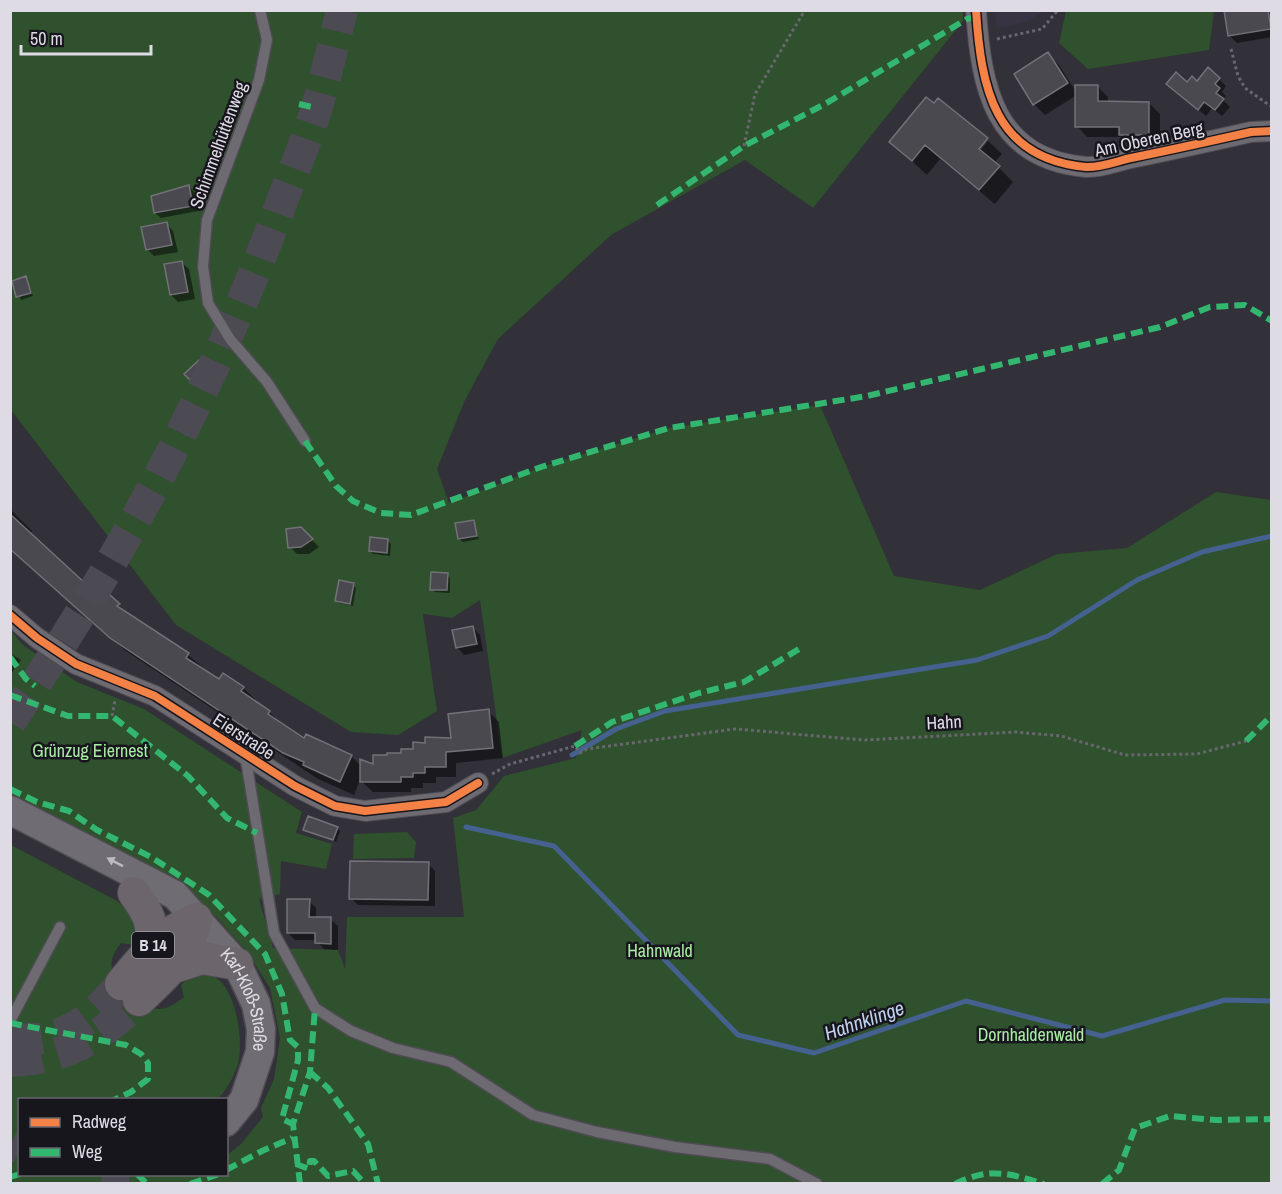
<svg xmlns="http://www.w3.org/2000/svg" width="1282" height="1194" font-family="'Archivo Narrow',sans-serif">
<rect width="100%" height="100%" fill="#323038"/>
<path fill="#373343" d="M995 11V10L1044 11 1027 22 996 28Z"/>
<path fill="#2f512d" d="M11 11H963V21L813 208 745 160 611 235 498 339 465 400 437 469 449 503 541 467 669 428 820 405 894 576 980 590 1057 554 1127 548 1216 492 1271 500V1183H11V845L117 901 136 917 142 931 134 945 121 943C101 968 116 978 135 995 142 1002 149 1009 159 1009 169 1009 177 1002 184 997L181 985C228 941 248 1035 237 1067 233 1079 226 1090 218 1099L20 1100V1174H226L227 1155 241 1144 263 1117 261 1108 274 1079 280 1038 270 988 247 952 217 918 184 891 11 801V631L23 645 77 682 144 709 302 812 296 833 332 844 326 869 281 861 280 894 259 899 273 948 338 950 345 969 347 917H464L453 818 476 810 504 776 576 758 582 730 502 758 480 600 452 618 423 614 437 711 398 735 351 732 176 625 11 410Z
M1066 11H1214L1209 50 1088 69 1059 43Z
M407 832 416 842 414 858 353 859 354 834Z"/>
<path fill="#0007" d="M1225 10H1272V37L1237 43 1230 36Z
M1048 54 1059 65 1076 92 1097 86 1108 97V103H1149L1160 114V145H1131L1123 137H1087L1077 126V95L1045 115 1034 104Z
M1208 69 1226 86 1222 92 1226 96 1223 100 1230 107 1222 116 1212 108 1206 116 1175 90 1197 83Z
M934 105 976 156 988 141 1002 154 994 163 1013 182 995 204 940 159 927 175 891 142Z
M189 186 194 192 198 211 161 218 155 213Z
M166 223 173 231 178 252 154 256 147 249Z
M181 262 189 269 195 299 178 302 171 295Z
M26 278 33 296 21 300 14 282Z
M199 362 211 374 198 386 186 374Z
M10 509 32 531 29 534 86 586 119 605 131 617 188 655 219 681 223 675 243 688 283 725 305 740 351 756 362 767H375L427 744 452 739 488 711 499 722 503 758 456 763V777H436V783H423V788H411V792H373L360 780 354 795 318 779 126 651 29 565 10 541Z
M473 521 479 539 463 542 459 539Z
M300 528 319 547 309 554H297L290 547Z
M388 541 391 544 390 556 373 554 370 551Z
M447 574 450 578V593L435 592 432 589Z
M353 585 356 588 353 606 339 603 336 600Z
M473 628 480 635 483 651 464 655 457 647Z
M10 653 21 660 10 675Z
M337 828 340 831 336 842 305 829Z
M428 864 435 871V906L358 905 351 898Z
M309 901 316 908V919H330L338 926V950L324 949 316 940H295L288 933Z"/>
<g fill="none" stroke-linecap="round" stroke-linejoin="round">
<path stroke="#456190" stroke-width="5" d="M572 755 616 729 665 711 977 660 1048 636 1137 580 1202 552 1272 536
M466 827 554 846 738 1035 814 1053 966 1001 1102 1036 1225 1000 1272 1001"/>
</g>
<path fill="#4b4950" stroke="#737178" stroke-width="1.5" d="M1224 10H1268L1271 29 1228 36Z
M1048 52 1068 83 1033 105 1014 74Z
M1208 67 1220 78 1215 84 1220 88 1216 93 1224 99 1215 110 1204 102 1198 110 1166 84 1176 72 1187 82 1192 76 1197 81Z
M1075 85H1098V101L1149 102V135H1119V127H1075Z
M926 97 934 103 938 98 988 138 979 149 1000 166 979 190 925 145 912 161 889 142Z
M189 185 193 206 154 213 151 196Z
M167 222 172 245 146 250 141 227Z
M182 261 188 292 170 295 164 264Z
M26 276 31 293 16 297 12 281Z
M199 360 209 370 194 384 184 374Z
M10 514 86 584 91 578 120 604 117 606 189 653 186 658 219 679 223 673 244 687 241 691 270 711 268 714 304 738 306 734 352 755 340 782 303 765 304 762 283 753 110 638 10 549Z
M474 520 477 536 458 539 455 523Z
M301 527 313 539 301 547 288 548 286 529Z
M370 537 388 539 387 553 369 551Z
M431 572 448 573 447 590H430Z
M339 580 354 583 350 604 335 601Z
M473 626 477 644 456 648 452 630Z
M489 709 493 748 446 752V767H425V773H413V777H401V782H360V759L373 764V755H387V753H401V749H413V742L425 743V737L451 738 448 714Z
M308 816 338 827 333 840 303 830Z
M350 861 429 862 428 900 349 899Z
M287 899H310L309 917H331V944L315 943V933H287Z"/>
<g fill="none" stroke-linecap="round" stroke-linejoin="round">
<path stroke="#4c4a52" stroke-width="28" stroke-dasharray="28 14" stroke-linecap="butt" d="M10 1145 20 1150
M102 1174 131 1177 139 1174"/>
<path stroke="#4c4a52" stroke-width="32" stroke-dasharray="32 16" stroke-linecap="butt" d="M10 722C123 556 213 389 282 201 294 170 307 139 317 107 326 75 334 43 342 10
M10 1038C63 1045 90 1021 121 984
M10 1061C67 1059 100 1038 139 1000"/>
<defs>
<path id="lane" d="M260 10 267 40 259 80 207 220 203 266 208 303 230 339 267 382 305 441
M245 754 274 933 315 1008 351 1031 393 1048 451 1062 533 1115 597 1132 675 1147 770 1159 817 1184
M10 1021 60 927"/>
<path id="street" d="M976 10C981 87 994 159 1086 167 1100 168 1117 161 1131 158 1171 150 1211 141 1251 132L1272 131
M10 615 37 638 76 664 155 696 295 786 335 806 365 811 446 802 478 783"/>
<g id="secondary">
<path id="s1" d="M10 810 175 895 237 964 256 1004 261 1029 260 1052 244 1100 226 1122"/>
</g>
<path id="primary" d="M134 893C148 912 154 924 151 947
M174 967 202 958 237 964
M121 984C143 957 162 933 196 919
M139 1000C164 976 190 955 196 919"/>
</defs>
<use href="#lane" stroke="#4e4b52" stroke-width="13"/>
<use href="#street" stroke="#4e4b52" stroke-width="22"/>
<use href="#secondary" stroke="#4e4b52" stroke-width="31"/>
<use href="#primary" stroke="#4e4b52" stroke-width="34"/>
<path stroke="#68676d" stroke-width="3" stroke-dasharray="3 3" stroke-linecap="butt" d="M997 39 1042 29 1058 10
M1231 49 1238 76 1245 88 1272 107
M744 146 755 94 805 10
M112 716 115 700
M492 774 510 764 575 746 580 753 587 749 735 729 865 740 1016 732 1061 736 1125 755 1197 754 1246 741"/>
<use href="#lane" stroke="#6d6b71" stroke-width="10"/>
<use href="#street" stroke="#6d6b71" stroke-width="20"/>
<use href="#secondary" stroke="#706c73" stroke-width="28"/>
<use href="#primary" stroke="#6c666c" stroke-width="32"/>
<path stroke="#33b770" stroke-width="6" stroke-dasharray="12 6" stroke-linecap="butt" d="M299 104 316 108
M657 205 744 146 825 104 967 19 976 17
M305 441 336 486 353 501 381 513 411 515 541 467 669 428 867 396 1160 327 1210 307 1245 305 1272 321
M10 657 26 679 35 686
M10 695 68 716H112L188 776 227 818 257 833
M1246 741 1272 715
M575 746 612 722 699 693 744 682 799 649
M10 789 37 802 69 811 97 830 151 857 209 895 265 954 282 994 290 1040 298 1047V1060L282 1119 293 1124
M10 1023 126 1045 141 1054 148 1063V1079L131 1092 114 1100
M310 1072 328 1088 368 1144 378 1184
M296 1164 309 1169 310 1161H314L328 1176 353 1171 365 1184
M226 1170 262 1151 292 1138
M137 1174 147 1184
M10 1177 20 1174
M190 1184 219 1174
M300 1184 293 1124 310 1072 315 1008
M955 1184C989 1167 1009 1173 1044 1184
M1102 1184 1119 1170 1135 1128 1170 1116 1216 1120 1272 1119"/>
<defs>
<path id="cycleway" d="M976 10C981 87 994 159 1086 167 1100 168 1117 161 1131 158 1171 150 1211 141 1251 132L1272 131
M10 615 37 638 76 664 155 696 295 786 335 806 365 811 446 802 478 783"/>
</defs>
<use href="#cycleway" stroke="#18161d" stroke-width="11"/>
<use href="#cycleway" stroke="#f48246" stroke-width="8"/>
</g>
<defs><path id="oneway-solid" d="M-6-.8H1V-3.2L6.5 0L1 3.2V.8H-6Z" transform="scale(1.5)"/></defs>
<use fill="#bdbac3" href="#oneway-solid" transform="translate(115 862) rotate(-153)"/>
<g text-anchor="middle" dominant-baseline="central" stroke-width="5" stroke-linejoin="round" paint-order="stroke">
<rect fill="#18161d" stroke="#a3a0a9" stroke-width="1.5" x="132" y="932" width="42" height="26" rx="4.5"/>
<g font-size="16" font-weight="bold" fill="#dedbe5">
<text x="153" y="945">B 14</text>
</g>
<g font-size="18" fill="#dedbe5" stroke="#18161d">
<text transform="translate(1149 139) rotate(-12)">Am Oberen Berg</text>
<text transform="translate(218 145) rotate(-70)">Schimmelhüttenweg</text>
<text transform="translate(944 722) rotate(-3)">Hahn</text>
<text transform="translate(244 736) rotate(33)">Eierstraße</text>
<text stroke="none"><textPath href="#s1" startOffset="315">Karl-Kloß-Straße</textPath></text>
</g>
<g font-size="18" fill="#a9eca3" stroke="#18161d">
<text x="90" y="750">Grünzug Eiernest</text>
<text x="660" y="950">Hahnwald</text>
<text x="1031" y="1034">Dornhaldenwald</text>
</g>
<g font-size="20" font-style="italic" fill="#bfd2f0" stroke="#18161d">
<text transform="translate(864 1020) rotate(-19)">Hahnklinge</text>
</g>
</g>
<rect width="1282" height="1194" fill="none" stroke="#dedbe5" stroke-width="24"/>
<rect x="18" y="1098" width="210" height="78" fill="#18161d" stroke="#67656d" stroke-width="1.5"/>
<rect x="30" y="1118" width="30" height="9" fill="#f48246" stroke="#67656d" stroke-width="1.5"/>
<text x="72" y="1128" font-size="18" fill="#dedbe5">Radweg</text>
<rect x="30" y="1148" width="30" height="9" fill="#33b770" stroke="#67656d" stroke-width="1.5"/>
<text x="72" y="1158" font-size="18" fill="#dedbe5">Weg</text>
<path d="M21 45v9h130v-9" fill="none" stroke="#dedbe5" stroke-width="3"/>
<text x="30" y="45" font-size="18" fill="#dedbe5" stroke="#18161d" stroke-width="4.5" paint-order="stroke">50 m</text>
</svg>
